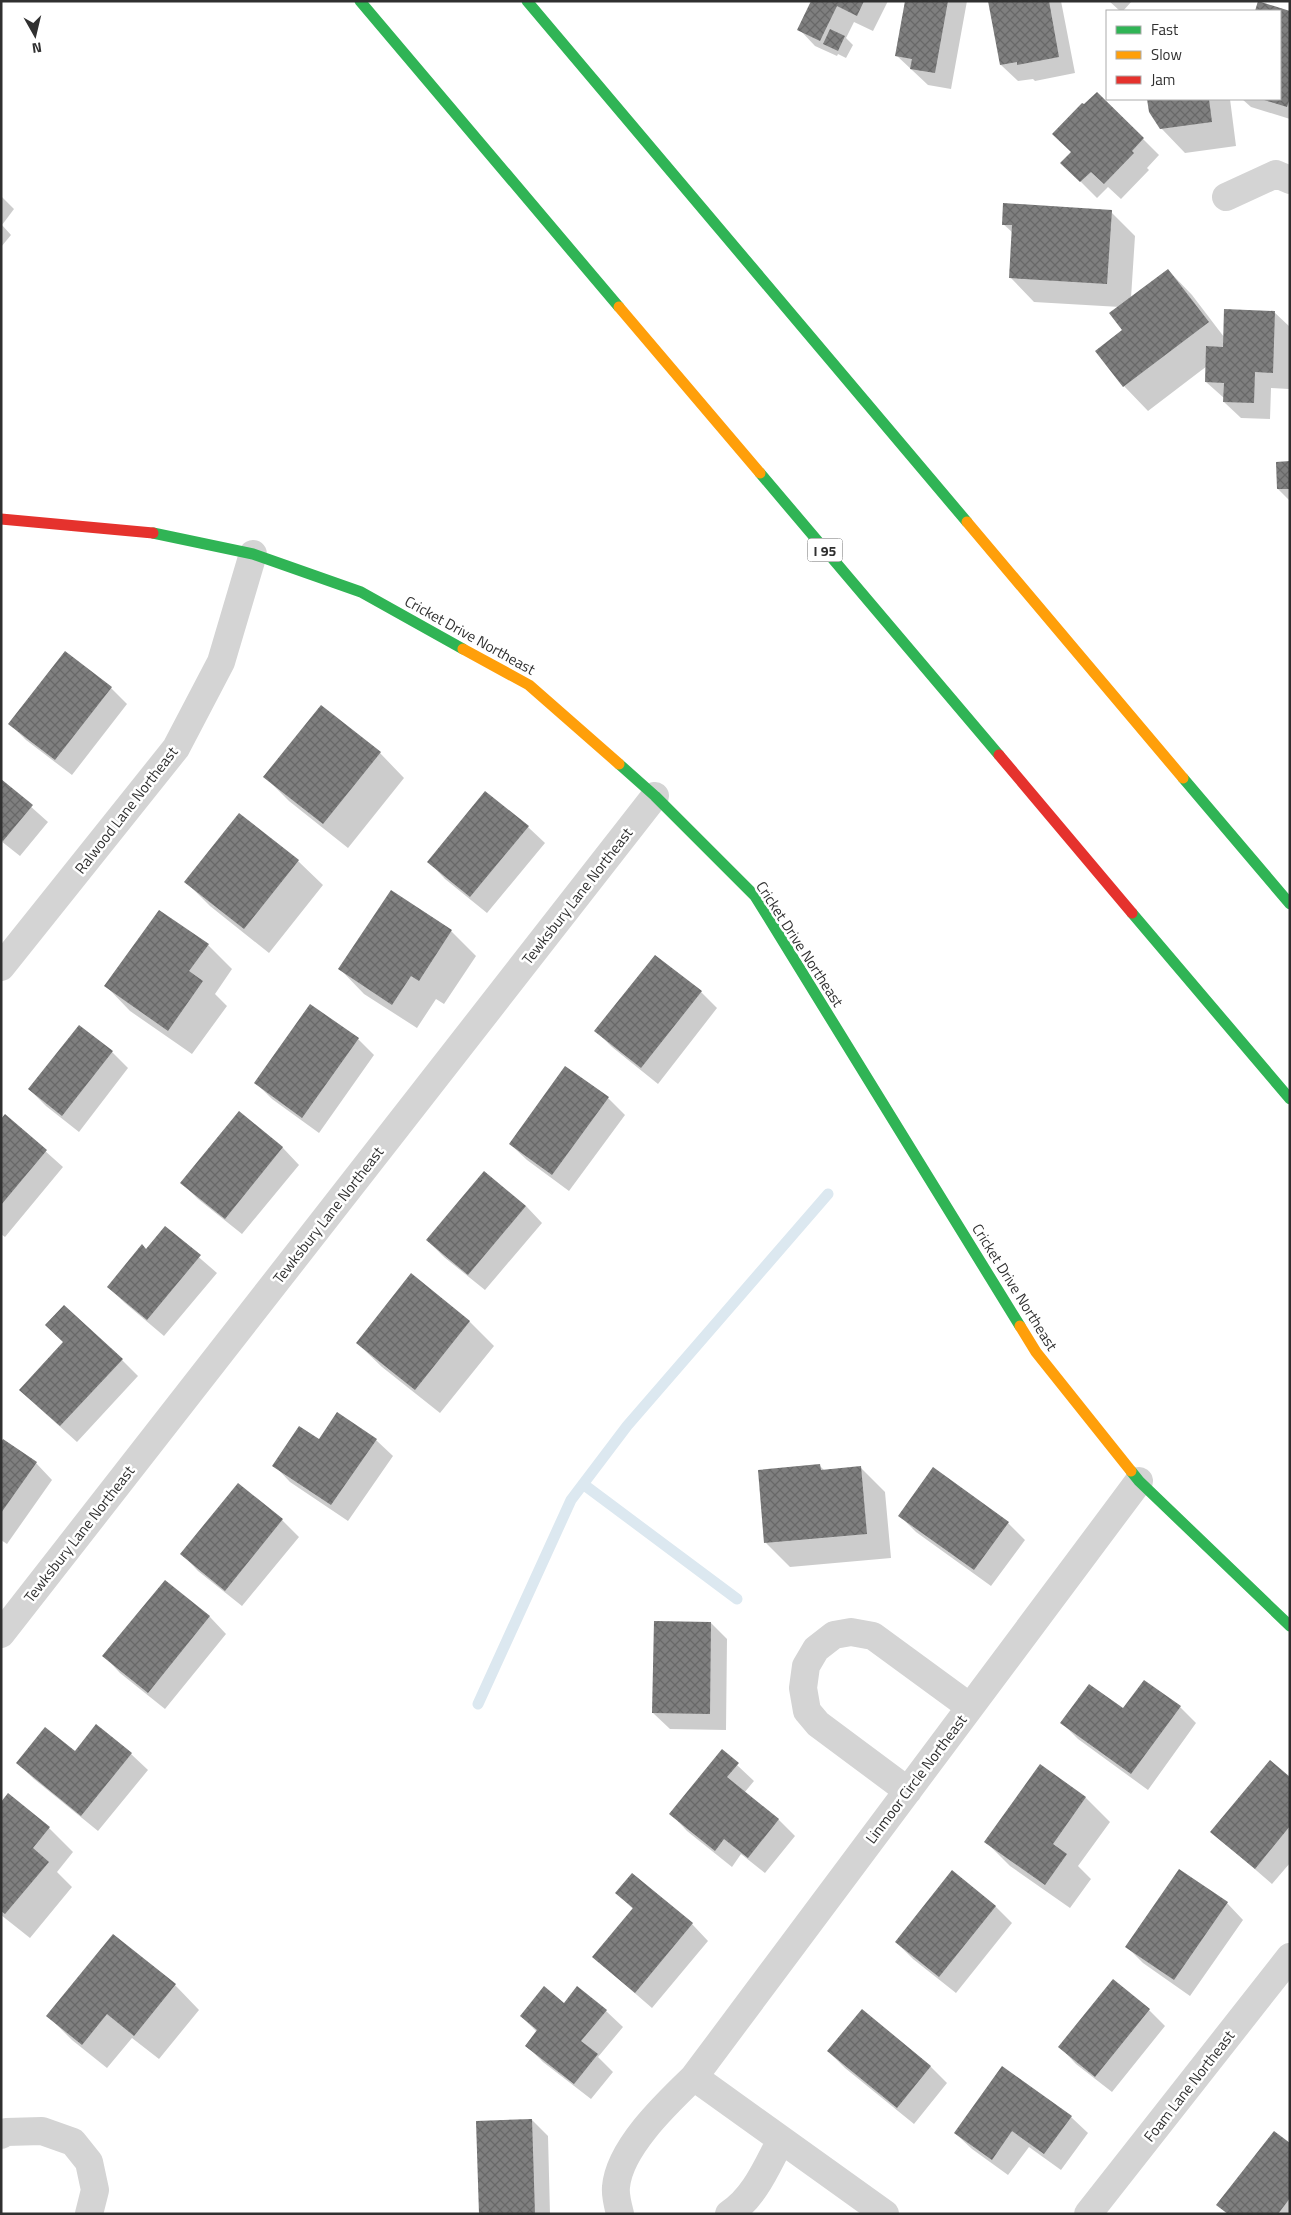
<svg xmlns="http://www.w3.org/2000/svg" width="1291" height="2215" font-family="'Titillium Web',sans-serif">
<defs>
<pattern id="building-cross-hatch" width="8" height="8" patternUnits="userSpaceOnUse" patternTransform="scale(1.25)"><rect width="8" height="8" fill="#7f7f7f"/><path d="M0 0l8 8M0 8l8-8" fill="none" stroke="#686868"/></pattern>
</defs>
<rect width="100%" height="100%" fill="#fff"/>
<path fill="#0003" d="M813 1H888L873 31 854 22 846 38 853 45 846 58 838 54 837 56 815 46 799 29Z
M906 1H967L951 89 928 85 896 55Z
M990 1H1061L1075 73 1035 81 1033 79 1018 81 1001 65Z
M1109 1H1132L1123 11H1120Z
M1259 3 1290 12V119L1251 107 1242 99H1280V11H1256Z
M1148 99H1230L1236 146 1185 153 1161 128 1150 112Z
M1143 139 1159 155 1147 168 1149 170 1121 199 1108 187 1097 198 1078 179 1072 152Z
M1 196 14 209 2 225 11 235 1 247Z
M1111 212 1135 236 1131 298 1168 270 1192 295 1224 337 1274 312 1290 327 1289 389 1271 388 1270 419 1241 418 1224 402V398L1206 382 1207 366 1148 411 1124 386 1096 351 1124 330 1120 307 1034 302 1010 277 1013 233 1003 224Z
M1290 462V501L1278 489Z
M111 688 127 704 72 775 26 740 10 724Z
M380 753 404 778 348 848 289 801 265 777Z
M1 780 48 822 20 856 1 841Z
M239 815 298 861 323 885 269 953 210 906 186 882Z
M528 827 545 843 487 913 445 879 429 862Z
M391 891 451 931 476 956 444 1004 436 999 417 1028 364 994 340 969Z
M208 945 232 969 215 994 227 1006 192 1054 130 1011 106 986Z
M701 992 717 1008 658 1084 612 1047 596 1031Z
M358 1039 374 1055 319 1133 272 1099 256 1083Z
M112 1052 128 1068 79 1132 46 1106 29 1089Z
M566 1068 608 1098 625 1115 569 1191 527 1160 510 1144Z
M239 1113 283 1148 299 1165 242 1234 198 1199 182 1183Z
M6 1116 63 1167 5 1237 1 1234V1121Z
M526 1206 542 1223 485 1290 444 1257 427 1240Z
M165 1228 217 1273 164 1336 125 1303 108 1287 147 1250Z
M411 1275 470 1322 494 1346 440 1413 382 1367 357 1343Z
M122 1360 138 1376 77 1442 37 1406Z
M376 1440 393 1456 348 1521 290 1482 274 1465 319 1441Z
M1 1444 36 1463 52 1480 7 1544 1 1540Z
M819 1465 825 1471 860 1467 885 1492 891 1558 790 1567 766 1543Z
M933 1469 1008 1523 1025 1540 991 1586 916 1532 900 1516Z
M238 1485 282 1520 299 1537 242 1606 198 1571 182 1554Z
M165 1581 210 1617 226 1634 165 1709 120 1673 104 1656Z
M711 1623 727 1639 726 1730 670 1729 653 1713Z
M1180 1707 1196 1723 1148 1790 1078 1739 1062 1723 1123 1710Z
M722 1751 754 1781 744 1793 779 1820 795 1836 765 1873 741 1854 732 1867 687 1831 671 1814Z
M75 1753 131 1754 148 1770 98 1831 34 1779 17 1763Z
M1040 1766 1086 1798 1110 1822 1078 1866 1091 1879 1070 1908 1010 1866 986 1842Z
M1290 1779V1863L1272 1884 1212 1832Z
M1 1804 49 1828 73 1852 57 1872 72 1887 30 1938 1 1915Z
M632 1875 692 1924 708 1941 652 2008 593 1957 633 1909 617 1893Z
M1227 1903 1243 1920 1190 1996 1143 1963 1127 1947Z
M995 1906 1012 1923 956 1993 913 1959 896 1942Z
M175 1985 199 2010 159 2059 132 2038 107 2068 72 2040 48 2016Z
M564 2004 606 2011 623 2027 598 2057 613 2072 591 2099 543 2062 527 2046 537 2032 521 2016Z
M1149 2010 1165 2026 1112 2092 1076 2064 1060 2047Z
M862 2011 931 2067 947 2083 914 2124 845 2068 828 2051Z
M1071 2117 1088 2133 1061 2170 1029 2147 1008 2175 972 2149 955 2133Z
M532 2120 548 2136 550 2214H480Z
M1290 2145V2214H1227L1218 2204Z"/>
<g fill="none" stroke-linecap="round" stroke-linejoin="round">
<path stroke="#dce8f0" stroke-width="11" d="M583 1484 737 1599
M478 1704 571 1500 627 1426 828 1194"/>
</g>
<path fill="url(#building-cross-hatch)" d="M811 1H864L857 16 837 6 820 41 797 30Z
M905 1H948L935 73 910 69 912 59 895 56Z
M988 1H1049L1059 57 1017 65V62L1000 65Z
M1258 1 1290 11V98L1287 107 1261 99H1280V11H1255Z
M830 29 845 36 838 51 823 44Z
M1097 92 1144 138 1132 151 1134 153 1104 184 1091 172 1080 182 1060 163 1071 152 1052 134 1082 103 1084 104Z
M1147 99H1209L1212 122 1160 129 1149 112Z
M1003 203 1112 210 1107 284 1009 278 1012 225H1002Z
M1168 269 1209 322 1123 387 1095 351 1122 330 1109 313Z
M1224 309 1275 311 1273 373 1255 372 1254 403 1223 402 1224 383 1205 382 1206 346 1223 347Z
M1290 461V489H1277L1276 462Z
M65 651 112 687 55 760 8 724Z
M321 705 381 752 323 824 263 777Z
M1 779 33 805 3 841 1 839Z
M485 791 529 826 470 897 427 862Z
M239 813 299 860 244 929 184 882Z
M391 890 452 930 419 981 411 976 392 1005 338 969Z
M159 910 209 944 189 971 203 981 168 1031 104 986Z
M655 955 702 991 641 1068 594 1031Z
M310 1004 359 1038 302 1118 254 1083Z
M79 1025 113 1051 62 1116 28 1089Z
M565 1066 609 1097 552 1175 509 1144Z
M239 1111 283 1147 225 1219 180 1183Z
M5 1114 47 1150 1 1205V1119Z
M484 1171 526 1206 468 1275 426 1240Z
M165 1226 201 1255 147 1320 107 1287 142 1244 146 1249Z
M411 1273 470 1321 415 1390 356 1343Z
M64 1305 123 1359 60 1426 19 1390 63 1342 45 1325Z
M337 1412 377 1439 331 1505 272 1466 299 1426 319 1439Z
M3 1439 37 1462 1 1513V1442Z
M820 1464 821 1470 861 1466 867 1534 764 1543 758 1470Z
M933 1467 1009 1522 974 1570 898 1516Z
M238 1483 283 1519 225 1591 180 1554Z
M165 1580 210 1616 148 1693 102 1656Z
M654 1621 711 1622 710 1714 652 1713Z
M1144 1680 1181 1706 1131 1774 1060 1723 1089 1684 1123 1708Z
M96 1724 132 1753 81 1816 16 1763 45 1727 75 1751Z
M722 1749 739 1763 727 1777 779 1819 748 1858 724 1839 715 1851 669 1814Z
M1270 1760 1290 1777V1826L1255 1869 1210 1832Z
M1040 1764 1086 1797 1053 1844 1067 1854 1045 1885 984 1842Z
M8 1793 50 1827 33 1848 49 1862 5 1914 1 1911V1802Z
M1179 1869 1228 1902 1174 1980 1125 1947Z
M952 1870 996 1906 939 1977 895 1942Z
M632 1873 693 1923 635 1993 592 1957 633 1908 615 1893Z
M113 1934 176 1984 134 2036 107 2014 82 2045 46 2016Z
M1113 1979 1150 2009 1095 2077 1058 2047Z
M544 1986 564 2003 577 1986 607 2010 581 2041 598 2054 574 2084 525 2046 537 2030 520 2016Z
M862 2009 931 2066 897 2108 827 2051Z
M1002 2066 1072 2116 1044 2154 1012 2131 992 2160 954 2133Z
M532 2119 535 2214H479L476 2121Z
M1274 2131 1290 2143V2198L1278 2214H1228L1216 2205Z"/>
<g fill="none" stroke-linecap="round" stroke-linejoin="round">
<path stroke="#d4d4d4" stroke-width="28" d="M1226 197 1276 174 1290 180
M1 967 176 748 221 662 253 554
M1 1634 655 796
M908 1791 818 1724 807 1711 803 1688 806 1666 816 1649 834 1635 851 1632 873 1636 970 1707
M1 2135 6 2132 42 2131 73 2142 89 2162 95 2190 89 2214
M620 2214C618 2206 615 2195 616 2187 619 2148 667 2103 694 2077
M729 2214C755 2197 767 2166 781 2140
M885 2214 694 2077 1139 1481
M1088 2214 1290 1957"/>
<path stroke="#30b455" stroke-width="11" d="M360 1 619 307
M527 1 967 522
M760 473 999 755
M153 533 253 554 361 592 463 649
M619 764 655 796 755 896 1020 1326
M1183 778 1290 904
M1132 913 1290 1099
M1131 1471 1139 1481 1290 1626"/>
<path stroke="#ff9f0a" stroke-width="11" d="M619 307 760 473
M967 522 1183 778
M463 649 529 685 619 764
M1020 1326 1036 1352 1131 1471"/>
<path stroke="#e5322d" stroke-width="11" d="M1 519 153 533
M999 755 1132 913"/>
</g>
<g text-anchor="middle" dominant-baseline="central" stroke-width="5" stroke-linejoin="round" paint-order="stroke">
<rect fill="#fff" stroke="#6e6e6e" stroke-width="1" x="807.5" y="538.5" width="35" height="23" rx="4"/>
<g font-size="14" font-weight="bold" fill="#303030">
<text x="825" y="550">I 95</text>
</g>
<g font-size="15" fill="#303030" stroke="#fff">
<text transform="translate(470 635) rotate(29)">Cricket Drive Northeast</text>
<text transform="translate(126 810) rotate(-52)">Ralwood Lane Northeast</text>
<text transform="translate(577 896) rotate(-52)">Tewksbury Lane Northeast</text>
<text transform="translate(800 944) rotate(57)">Cricket Drive Northeast</text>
<text transform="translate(328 1215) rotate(-52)">Tewksbury Lane Northeast</text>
<text transform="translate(1015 1287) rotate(58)">Cricket Drive Northeast</text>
<text transform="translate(79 1534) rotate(-52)">Tewksbury Lane Northeast</text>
<text transform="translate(916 1779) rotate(-53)">Linmoor Circle Northeast</text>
<text transform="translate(1189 2086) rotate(-52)">Foam Lane Northeast</text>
</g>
</g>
<rect width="1291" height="2215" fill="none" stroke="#303030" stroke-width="5"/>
<rect x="1106" y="10" width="175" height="90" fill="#ffffff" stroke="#acacac"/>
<rect x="1116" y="26" width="25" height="8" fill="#30b455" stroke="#acacac"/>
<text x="1151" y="35" font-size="15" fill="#303030">Fast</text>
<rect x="1116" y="51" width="25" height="8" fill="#ff9f0a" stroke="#acacac"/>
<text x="1151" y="60" font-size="15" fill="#303030">Slow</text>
<rect x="1116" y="76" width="25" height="8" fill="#e5322d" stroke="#acacac"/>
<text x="1151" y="85" font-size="15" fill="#303030">Jam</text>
<g transform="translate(35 35) rotate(172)" stroke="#ffffff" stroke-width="4" paint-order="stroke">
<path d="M0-4L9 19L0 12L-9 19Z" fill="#303030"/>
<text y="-8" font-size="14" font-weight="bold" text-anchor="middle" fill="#303030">N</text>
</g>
</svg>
